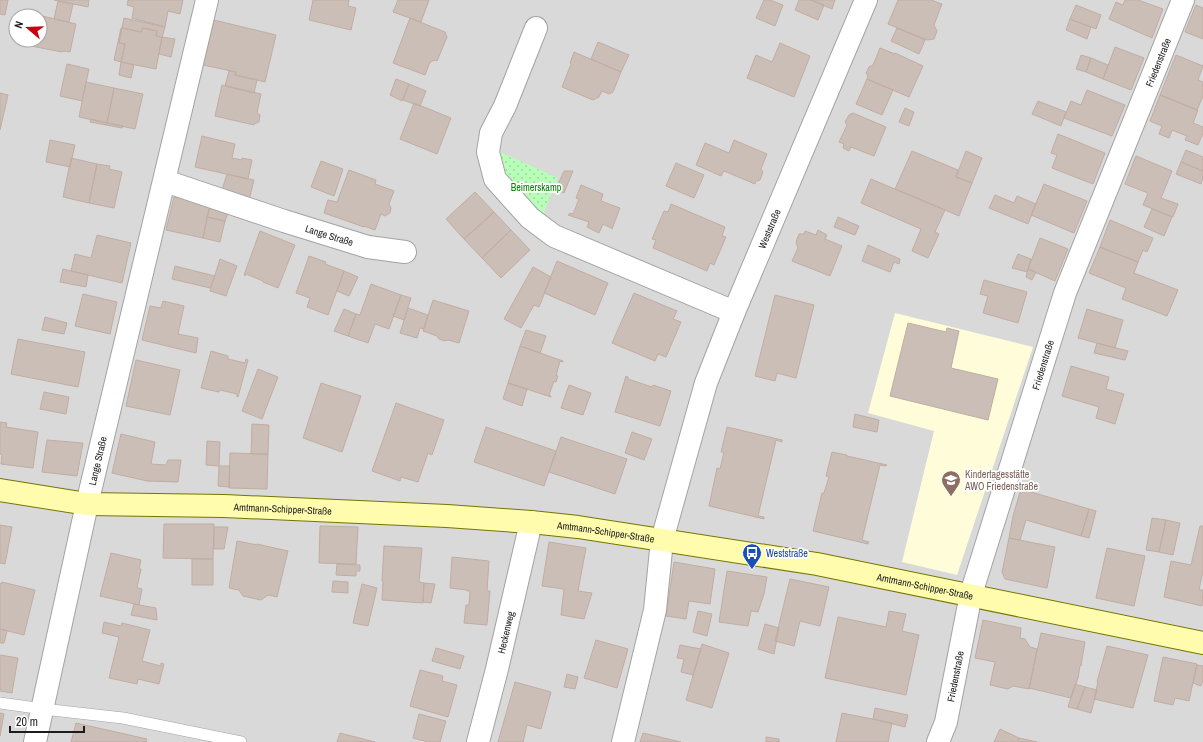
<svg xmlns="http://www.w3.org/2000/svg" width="1203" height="742" font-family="'Archivo Narrow',sans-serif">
<defs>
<pattern id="park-dots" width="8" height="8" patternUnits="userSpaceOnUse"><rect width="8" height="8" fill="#b8feb8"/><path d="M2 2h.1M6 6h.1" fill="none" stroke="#9ed99e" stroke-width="1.8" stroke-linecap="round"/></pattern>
</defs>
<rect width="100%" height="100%" fill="#efe9e1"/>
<path fill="#dad9d9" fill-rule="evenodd" d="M0 0H1203V742H0ZM16 16H40V40H16Z"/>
<path fill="#fffcd9" d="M895 313 1033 347 957 575 902 562 934 431 868 413Z"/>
<path fill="url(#park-dots)" d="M500 152 558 178 542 217C526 201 495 177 500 152Z"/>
<path fill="#cbbeb7" stroke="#c1ada2" d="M0 0H8L5 15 0 14Z
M54 0H89L88 7Z
M128 0H183L180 14 168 11 165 27 132 18 134 7 127 5Z
M313 0H349L348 6 356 8 351 30 309 20Z
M398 0H429L421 22 393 12Z
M764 0H770L783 5 775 26 756 18Z
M799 0H811L824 5 818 20 795 10Z
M811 0H835L832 9Z
M898 0H931L942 4 934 25 937 31 934 39 927 40 888 24Z
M1125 0H1138L1163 9 1152 38 1109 19 1116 2 1123 5Z
M58 1 73 4 69 22 54 19Z
M1076 5 1101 15 1096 29 1070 19Z
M1196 5 1203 8V39L1185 32Z
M38 15 76 24 70 52 63 51 62 52 31 46 33 40H40V16Z
M124 18 165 27 162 37 156 36 157 31 143 28 141 32 122 28Z
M410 18 445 32 447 37 437 61 435 60 430 62 425 75 393 63Z
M1070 19 1091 27 1087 39 1066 30Z
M214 20 276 35 265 82 235 75 236 72 203 65Z
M121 28H122L119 43 125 44 121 62 114 60Z
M122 28 141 32 143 28 157 31 156 36 162 37 156 69 121 62 125 44 119 43Z
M897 28 925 40 919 54 891 41Z
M162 37 175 39 171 57 159 54Z
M598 42 629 55 621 72 591 59Z
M780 43 810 56 794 97 747 78 756 55 772 62Z
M1115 47 1144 58 1131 90 1103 79Z
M880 48 895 54V53L923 66 909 97 867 79 868 76 866 73 869 67 873 65Z
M574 52 621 72 613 92 609 94 602 91 599 97 593 100 562 87 571 64 570 63Z
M1081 55 1091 58 1086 72 1076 69Z
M1176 55 1203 66 1198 80 1203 82V96L1197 110 1160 95Z
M1091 58 1108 65 1103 79 1086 72Z
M121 62 134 65 131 78 119 75Z
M67 64 89 69 82 101 60 96Z
M229 71 236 72 235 75 257 80 254 93 225 86Z
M396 79 409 84 402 101 390 95Z
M867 79 893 90 882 115 856 104Z
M86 82 114 88 107 123 79 117Z
M409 84 426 91 420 106 403 100Z
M222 85 261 94 257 113 260 115 259 122 254 124V125L215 116Z
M114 88 143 94 135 129 107 123Z
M1087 90 1125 105 1112 136 1064 118 1071 101 1081 105Z
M0 93 8 95 0 130Z
M1160 95 1198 110 1193 123 1203 127V133L1198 145 1185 140 1187 136 1172 130 1169 138 1159 134 1162 126 1150 121Z
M1038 101 1066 112 1061 126 1032 114Z
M414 103 451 118 437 154 400 139Z
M905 108 914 112 909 126 899 122Z
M853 113 886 127 874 156 851 147 849 151 843 148 844 144 839 142 847 125 845 122 849 115Z
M91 119 107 123 106 125 90 122Z
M107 123 123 126 122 128 106 125Z
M1058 134 1105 153 1093 184 1052 168 1057 155 1051 153Z
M202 136 235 144 232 158 242 160V158L252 160 248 179 195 167Z
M50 140 75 145 70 167 46 162Z
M734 140 767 154 761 169 763 172 760 180 756 181 755 184 724 171 721 176 696 165 705 143 729 153Z
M1186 150 1203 157V171L1181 162Z
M912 151 958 170 956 177 972 183 959 216 895 189Z
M966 151 982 158 972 183 956 177Z
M1136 156 1172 171 1161 198 1178 204 1173 217 1143 205 1148 193 1125 184Z
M71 158 97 164 89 203 63 197Z
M321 161 343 169 334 196 311 187Z
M1181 162 1203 171V178L1201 184 1176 174Z
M676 163 704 175 694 198 666 186Z
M97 164 110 166 109 169 122 172 114 208 89 203Z
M349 170 376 180 375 184 394 191 389 204 391 208 390 213 385 216 381 214 375 230 364 226V227L324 213 328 200 337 202Z
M564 171H573L564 193 556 189Z
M227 174 254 180 249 200 222 190Z
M871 179 945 210 935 232 939 234 928 258 912 251 921 229 861 203Z
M1044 184 1087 201 1074 233 1031 215Z
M581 185 603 194 601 201 620 208 612 229 611 228 603 224 599 233 587 227 589 222 568 215 570 213 573 214 579 199 576 198Z
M475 192 494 212 464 239 446 219Z
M995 195 1014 203 1017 196 1036 204 1028 224 989 208Z
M174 197 210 205 203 238 166 230Z
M671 204 725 227 722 236 726 237 714 265 710 263 707 271 653 248 656 240 652 239 664 211 668 212Z
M210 205 228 213 225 221 207 217Z
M1152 209 1172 217 1164 236 1144 227Z
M494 212 511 230 482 258 464 239Z
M207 217 225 221 220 242 203 238Z
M838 217 859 226 855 235 834 227Z
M1110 220 1153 238 1147 252 1143 250 1138 262 1100 247Z
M511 230 530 250 501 278 482 258Z
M818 230 827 235 825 239 842 246 830 276 792 261 798 248 796 242 799 234H804L805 231 816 235Z
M260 231 295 245 278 288 263 282V281L246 274 245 276 244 275Z
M97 235 131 243 122 283 71 271 75 254 91 258Z
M1040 238 1068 249 1055 281 1028 269Z
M868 245 900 259 899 264 894 262 890 272 862 261Z
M1100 247 1138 262 1134 273 1178 290 1167 316 1122 299 1126 288 1089 273Z
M1018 254 1031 259 1027 272 1012 268Z
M309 256 326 262 325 264 344 271 328 315 307 307 310 298 296 293Z
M220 259 237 266 226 296 210 291Z
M557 261 608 283 595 315 544 293Z
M175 266 215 276 210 288 172 279Z
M533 267 551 277 539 307 534 305 521 328 504 319Z
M63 269 88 275 86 287 60 282Z
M1028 269 1036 272 1032 280 1026 277Z
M344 271 358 277 349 296 337 291Z
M984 280 1027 292 1018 323 983 313 988 296 980 294Z
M371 284 401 295 389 329 375 324 368 343 348 336 356 314 360 315Z
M634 293 677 311 673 319 681 322 666 357 658 354 655 361 612 343Z
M83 294 117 302 110 334 75 326Z
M401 295 411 298 404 320 393 316Z
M775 295 814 305 796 378 777 373 775 381 755 376Z
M433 300 469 311 459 343 448 340 445 341 439 339 437 336 423 331Z
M163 301 184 306 178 334 198 338 196 353 142 340 150 306 161 308Z
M408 308 428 315 424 329 420 328 417 338 400 333Z
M344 309 356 314 348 336 334 331Z
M1087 309 1123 320 1115 348 1078 338Z
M45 317 67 323 64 334 42 330Z
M908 323 946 332 947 328 959 331 951 368 998 379 988 420 890 396Z
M526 330 546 336 540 353 520 346Z
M18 339 85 352 78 387 11 374Z
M1097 343 1128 351 1125 360 1094 353Z
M520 346 563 361V362L560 361 556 376H558L556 382 554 381 549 395 551 396V397L508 383Z
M211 351 228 356V359L245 363 246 359 248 360 238 397H237V394L220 390 219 392 201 388Z
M136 360 180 370 170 415 126 406Z
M1071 366 1109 377 1106 389 1124 394 1115 424 1096 418 1099 407 1062 396Z
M258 369 278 377 262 419 242 411Z
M626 376 628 377V379L652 387 653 385 671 391 660 426 615 412Z
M321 383 361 396 342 452 303 438Z
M508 383 527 389 522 406 503 399Z
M569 385 591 393 583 415 561 408Z
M44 392 69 397 66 414 40 409Z
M396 403 444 420 432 455 428 453 418 482 401 477 400 481 372 471Z
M855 414 879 420 877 432 853 427Z
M0 422 7 423 6 427 38 432 33 468 1 464 2 455 0 454Z
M252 424 269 425 268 454H251Z
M486 427 556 451 544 486 474 462Z
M727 427 782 440V442L776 440 758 516 764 517V519L709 506 717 468 720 469 724 452H721Z
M632 432 652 439 644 460 625 453Z
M121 434 155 442 151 464 166 465 168 460H181L178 482 147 481 112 473Z
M561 437 627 459 615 494 549 472Z
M47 440 83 443 77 476 42 472Z
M207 441 220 442 219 466 206 465Z
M832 452 847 455V456L887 465 886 466 880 465 862 540 869 542 868 544 813 531 822 493H824L829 477 826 476Z
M230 453 268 454 267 489 229 488Z
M219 466H230L229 487 218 486Z
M1021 489 1089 509 1081 536 1026 520 1020 540 1009 538 1013 516Z
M1089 509 1096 511 1089 538 1081 536Z
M1152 518 1166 520 1159 552 1146 550Z
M1166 520 1180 523 1173 555 1159 552Z
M164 524H214L213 559 163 558Z
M0 525 12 527 5 564 0 563Z
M320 526 358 527 356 564 319 563Z
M1200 526H1203V571L1199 590H1203L1202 606 1164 597 1171 561 1191 565Z
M214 527H228L224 549H214Z
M1009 538 1055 547 1047 588 1005 579 1002 572Z
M237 541 257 545V544L288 551 277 597 268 595 261 600 243 596 239 590 229 588Z
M549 542 586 548 578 591 592 593 584 619 561 615 564 589 542 586Z
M384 546 422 548 419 582 424 583 423 603 382 600 383 581H382Z
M1107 548 1145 556 1134 606 1096 598Z
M111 553 141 560 139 569H141L137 588 142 589 139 605 100 596Z
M452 557 489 561 487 591H490L487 625 464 623 466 605H469L470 591H467V590L450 588Z
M192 559H213V585H192Z
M674 562 715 569 710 604 689 601 686 619 666 616Z
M337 564 360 565V571H356V576L336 575Z
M727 571 767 577 764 594 758 612 751 611 748 626 719 622Z
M790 579 829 587 820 626 800 621 794 646 775 641Z
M333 581 348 582V593L332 592Z
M2 582 35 590 24 635 0 629V583L1 584Z
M424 583 435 584 431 603 423 602Z
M362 584 377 588 368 626 353 623Z
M134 604 156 608 157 620 131 615Z
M698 611 712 614 707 636 693 632Z
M889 611 906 614 902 631 919 635 906 695 825 678 838 617 886 627Z
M983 620 1021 628 1020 638 1025 639 1030 647 1037 649 1029 689 1013 686 1008 689 990 685 995 662 975 658Z
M104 622 121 626 122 623 150 630 142 661 161 666V663L164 664 159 684 138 679 137 684 109 678 119 637 102 633Z
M765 624 779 628 774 654 758 649Z
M0 629 7 631 4 643H0Z
M1041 633 1085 642 1081 665H1082L1080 666 1078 678 1071 698 1029 688Z
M596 640 628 649 617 688 584 678Z
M702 644 729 653 712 708 686 700Z
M680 645 701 649 693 675 681 672 684 659 677 658Z
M1107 646 1148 655 1133 708 1094 699 1098 682H1097Z
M436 648 464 656 460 669 432 661Z
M0 655 18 658 12 693 0 691Z
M1163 657 1197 664 1189 701 1175 698 1173 705 1154 701Z
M1197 665 1203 666V680L1201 686 1193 683Z
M420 670 443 676 442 681 457 685 448 717 410 706Z
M567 674 578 677 575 689 564 687Z
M515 682 551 692 541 729 527 725 523 742H498Z
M1075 684 1085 687 1077 709 1068 707Z
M1085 687 1097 690 1091 713 1077 709Z
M875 708 908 715 905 727 873 719Z
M0 713 4 714 0 736Z
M842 713 892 723 888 742H836Z
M419 714 446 721 440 742H428L413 738Z
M76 723 147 739 146 742H71Z
M1000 729 1019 738 1018 742H994Z
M340 733 375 742H337Z
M643 733 681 742H640Z
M766 737 779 739V742H766Z
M1019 738 1037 742H1018Z"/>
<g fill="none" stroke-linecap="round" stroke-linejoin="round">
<defs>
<path id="lane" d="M0 703 43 709 123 718 241 742"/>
<g id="street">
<path d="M536 28 505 106 491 133 488 152 495 179 530 218 554 236 734 312"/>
<path id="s1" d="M165 181 284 221 368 247 405 252"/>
<path id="s2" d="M35 742 87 504 207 0"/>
<path id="s3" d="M478 742 497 669 531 522"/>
<path id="s4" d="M623 742 655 610 662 540 706 383 734 312 866 0"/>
<path id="s5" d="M938 742 946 722 971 594 1065 293 1183 0"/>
</g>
<g id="secondary">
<path id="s6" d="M0 490 87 504 224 506 447 516 531 522 578 527 817 564 1203 643"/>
</g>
</defs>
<use href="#lane" stroke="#a3a3a3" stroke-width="12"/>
<use href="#street" stroke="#a3a3a3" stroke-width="24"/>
<use href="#secondary" stroke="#737600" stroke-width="24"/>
<use href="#lane" stroke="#fff" stroke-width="11"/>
<use href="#street" stroke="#fff" stroke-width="22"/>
<use href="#secondary" stroke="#fffcae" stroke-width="22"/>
</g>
<defs>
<symbol id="school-pin" viewBox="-11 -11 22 30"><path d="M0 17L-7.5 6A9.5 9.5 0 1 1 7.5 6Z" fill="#8d6e63" stroke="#fff"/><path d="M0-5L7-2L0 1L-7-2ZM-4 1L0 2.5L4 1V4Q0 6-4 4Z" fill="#fff"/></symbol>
<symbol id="bus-pin" viewBox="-11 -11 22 30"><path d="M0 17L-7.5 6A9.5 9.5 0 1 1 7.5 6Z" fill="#1a4fb4" stroke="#fff"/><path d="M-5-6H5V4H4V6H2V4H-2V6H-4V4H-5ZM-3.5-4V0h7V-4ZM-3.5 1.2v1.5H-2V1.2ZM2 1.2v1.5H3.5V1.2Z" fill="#fff"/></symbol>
</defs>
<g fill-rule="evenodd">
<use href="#school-pin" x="940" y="469" width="22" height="30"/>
<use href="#bus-pin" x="741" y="542" width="22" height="30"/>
</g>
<g text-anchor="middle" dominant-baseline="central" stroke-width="3.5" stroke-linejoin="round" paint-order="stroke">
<g font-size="10" fill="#1c1c1c" stroke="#fff">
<text stroke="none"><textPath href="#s5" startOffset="716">Friedenstraße</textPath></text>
<text stroke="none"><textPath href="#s4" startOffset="536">Weststraße</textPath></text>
<text stroke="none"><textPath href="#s1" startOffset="173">Lange Straße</textPath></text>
<text stroke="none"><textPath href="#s5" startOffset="392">Friedenstraße</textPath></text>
<text stroke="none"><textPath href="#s2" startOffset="288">Lange Straße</textPath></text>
<text stroke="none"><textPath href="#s6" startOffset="284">Amtmann-Schipper-Straße</textPath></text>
<text stroke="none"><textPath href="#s6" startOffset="608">Amtmann-Schipper-Straße</textPath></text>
<text stroke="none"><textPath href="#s6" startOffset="932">Amtmann-Schipper-Straße</textPath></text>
<text stroke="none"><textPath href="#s3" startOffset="113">Heckenweg</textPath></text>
<text stroke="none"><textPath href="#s5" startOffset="68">Friedenstraße</textPath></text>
</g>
<g font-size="10" fill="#028301" stroke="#fff">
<text x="536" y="187">Beimerskamp</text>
</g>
<g font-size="10" fill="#785e54" stroke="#fff" text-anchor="start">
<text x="965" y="474">Kindertagesstätte<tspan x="965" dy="12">AWO Friedenstraße</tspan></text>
</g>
<g font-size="10" fill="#164399" stroke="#fff" text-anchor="start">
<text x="766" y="553">Weststraße</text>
</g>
</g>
<g transform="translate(28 28) rotate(289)"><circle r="19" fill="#ffffff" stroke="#a4a4a4"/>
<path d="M0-3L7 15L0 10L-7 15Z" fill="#c80011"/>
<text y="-6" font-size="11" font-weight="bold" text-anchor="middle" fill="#1c1c1c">N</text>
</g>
<path d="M10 726v6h74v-6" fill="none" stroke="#1c1c1c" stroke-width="2"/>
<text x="16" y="726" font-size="12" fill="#1c1c1c" stroke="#ffffff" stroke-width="3" paint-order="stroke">20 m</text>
</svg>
